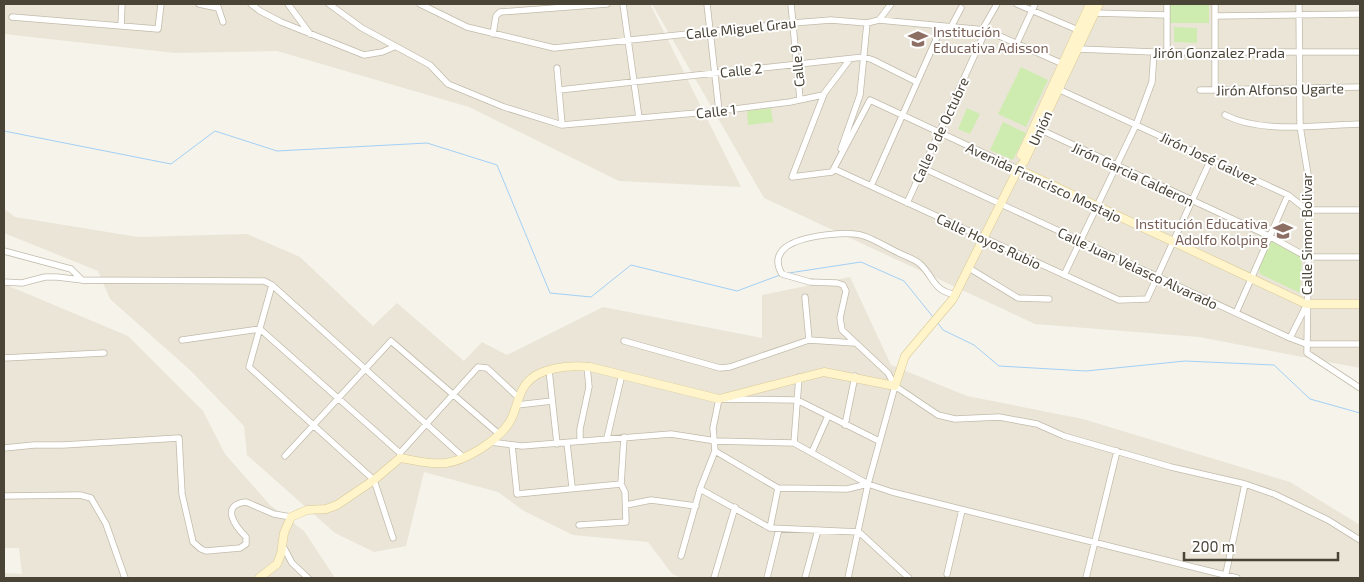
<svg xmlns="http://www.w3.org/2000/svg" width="1364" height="582" font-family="'Exo 2',sans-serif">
<rect width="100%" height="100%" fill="#f6f3ea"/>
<path fill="#eae5d7" d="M4 4H650L741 187 619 181 469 107 277 51 175 53 4 34Z
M652 4H1360V368L1199 337 1035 324 764 198Z
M4 209 15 217 138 237 247 234 300 257 373 326 397 303 464 361 482 342 507 355 603 307 762 338V295L850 277 891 365 967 396 1083 419 1290 482 1360 525V578H682L672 574 648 542 573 535 524 511 498 492 424 472 406 546 374 552 335 533 247 455 244 426 190 370 110 299 98 271 4 233Z
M4 284 128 336 203 411 225 454 270 505 304 531 335 578H4V573L22 574 19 548H4Z"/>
<path fill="#cfecb0" d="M1170 4H1209V23H1170Z
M1174 27 1197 28V43L1174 42Z
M1021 67 1048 80 1026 127 998 114Z
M771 108 773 122 748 125 747 111Z
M967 108 980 114 970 134 958 129Z
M1003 122 1026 133 1013 160 990 150Z
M1274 241 1302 255 1300 293 1260 274 1259 268 1270 243Z"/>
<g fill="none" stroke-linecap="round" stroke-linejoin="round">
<path stroke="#a3d0f6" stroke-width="1" d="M4 131 171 164 215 131 277 151 427 143 497 165 550 293 591 297 631 265 737 291 780 275
M789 273 861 262 904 281 933 317
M937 322 943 330 974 345 999 366 1086 371 1185 361 1274 365 1310 399 1360 413"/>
<defs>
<path id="street" d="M199 4 218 8
M217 4 223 22
M251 4 260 11 281 22 364 55 382 52 394 47
M288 4 310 34
M329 4 362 28 430 65 448 84 504 107 562 125 719 111 790 102 823 95 850 59
M420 4 467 27 554 48 793 23 831 20 867 23 879 20 986 30 1063 64
M623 4 639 118
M707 4 719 111
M791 4 800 99
M1017 4 1078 30
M1167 4V52
M1215 4V90
M1299 4 1300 126 1309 181 1307 353 1360 388
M1094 13 1167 15
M1215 16 1360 14
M12 17 158 29 161 4
M879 20 891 4
M121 26 122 4
M951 27 961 8
M982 30 997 4
M493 34 496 16 500 12 607 4
M1017 43 1035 4
M1078 49 1154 52H1360
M557 68 562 125
M1058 89 1288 195 1307 210H1360
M559 90 864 57 873 60 917 82
M1200 90 1360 87
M824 94 792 177 832 172 870 100 1018 169
M1225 115C1261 134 1320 125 1360 124
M1039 129 1269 236 1307 257H1360
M841 149 860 95 867 23
M923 168 1290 338 1306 344H1360
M834 169 1119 300 1147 299 1211 159
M871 186 942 26
M907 203 986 30
M4 251 71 269 82 280
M969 268 1018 298 1049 299
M1064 275 1136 125 1152 82 1154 52
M4 282 22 283 45 277H57L82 280 264 281 272 285 463 457
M272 285 249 367 374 480 393 538
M956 295C931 290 935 277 919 263 914 259 905 256 899 253 888 248 876 240 864 236 847 230 801 236 786 247 776 255 776 264 782 274L810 282 837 283 843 285 846 291 840 318 842 330 888 373 895 386 938 415 955 419 999 417 1037 424 1064 436 1171 467 1245 484 1274 494 1328 520 1360 540
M805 297 809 340
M1236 313 1288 195
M1290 338 1306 306
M182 340 260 329 400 453V458
M624 341 720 368 730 367 809 340 855 343
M4 358 104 353
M549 370 557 444
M517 405 552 401
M845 425 855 376
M607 438 622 374
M580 441V429L589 387 587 366
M490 442 522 446 671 434 716 441 794 443 868 484 892 492 1237 578
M567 443 572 487
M794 443 799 377
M512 445 517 494 621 484
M4 448 34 445H63L179 438 182 494 193 542 201 549 206 551 240 548 246 544V537C236 527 219 505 246 502L274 514 291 517
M715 451 778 488 847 489 868 484
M812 452 828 416
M400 453 478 367 487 368 519 398
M285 456 391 341 499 434
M700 489 770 528 859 532 909 578
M4 496 80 495 91 498 106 524 125 578
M626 505 651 500 696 506
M579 525 626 522 625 492 621 484 624 437
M770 528 778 488
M283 546 292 563 308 578
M681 556 700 489 715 451 713 428 719 399 797 400 879 441
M947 574 962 510
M714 578 735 507
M767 578 779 529
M805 578 818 530
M848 578 868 484 895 386
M1086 578 1117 451
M1225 578 1245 484"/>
<path id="secondary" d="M1021 155 1090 4
M1018 169 1306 304H1360
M259 578 277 564 281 554 284 533 291 517 307 510 326 509 337 505 374 480 400 458C414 460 431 465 446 463 467 460 497 441 509 423 517 411 517 395 526 384 539 367 570 365 590 367L719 399 824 372 895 386 905 356 953 299 1018 169 1024 162 1099 4"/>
</defs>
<use href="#street" stroke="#c2bbab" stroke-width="7"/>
<use href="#secondary" stroke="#d9c997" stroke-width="9"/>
<use href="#street" stroke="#fff" stroke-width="5.5"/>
<use href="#secondary" stroke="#fff4ca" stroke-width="8"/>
</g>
<defs>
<symbol id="school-bare" viewBox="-9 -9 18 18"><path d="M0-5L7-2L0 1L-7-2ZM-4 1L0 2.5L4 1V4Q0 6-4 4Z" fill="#8d6e63" stroke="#fff" stroke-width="2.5" paint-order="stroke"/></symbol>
</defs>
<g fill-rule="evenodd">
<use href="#school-bare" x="904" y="25" width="28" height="28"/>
<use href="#school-bare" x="1269" y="217" width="28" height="28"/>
</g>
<g text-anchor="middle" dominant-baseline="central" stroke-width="4" stroke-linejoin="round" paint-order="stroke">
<g font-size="14" fill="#4a4437" stroke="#fff">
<text transform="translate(741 28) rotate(-6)">Calle Miguel Grau</text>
<text x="1219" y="52">Jirón Gonzalez Prada</text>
<text transform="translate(797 66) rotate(-96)">Calle 9</text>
<text transform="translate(741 70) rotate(-6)">Calle 2</text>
<text transform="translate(1280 89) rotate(-1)">Jirón Alfonso Ugarte</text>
<text transform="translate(716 111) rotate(-6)">Calle 1</text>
<text transform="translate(1040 128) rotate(-65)">Unión</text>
<text transform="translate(940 130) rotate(-65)">Calle 9 de Octubre</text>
<text transform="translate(1209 158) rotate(25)">Jirón José Galvez</text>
<text transform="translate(1133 174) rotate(25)">Jirón Garcia Calderon</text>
<text transform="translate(1044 182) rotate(25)">Avenida Francisco Mostajo</text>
<text transform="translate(1306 234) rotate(-90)">Calle Simon Bolivar</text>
<text transform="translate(989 241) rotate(25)">Calle Hoyos Rubio</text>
<text transform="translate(1138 268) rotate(25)">Calle Juan Velasco Alvarado</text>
</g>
<g font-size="14" fill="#785e54" stroke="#fff" text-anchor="start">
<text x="933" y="31">Institución<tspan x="933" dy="16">Educativa Adisson</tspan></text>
<text x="1268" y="223" text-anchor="end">Institución Educativa<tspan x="1268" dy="16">Adolfo Kolping</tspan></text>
</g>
</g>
<rect width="1364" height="582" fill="none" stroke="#4a4437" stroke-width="10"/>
<path d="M1184 552v8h154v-8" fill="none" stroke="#4a4437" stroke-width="2.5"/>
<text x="1192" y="552" font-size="15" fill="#4a4437" stroke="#ffffff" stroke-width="4" paint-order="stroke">200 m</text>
</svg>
